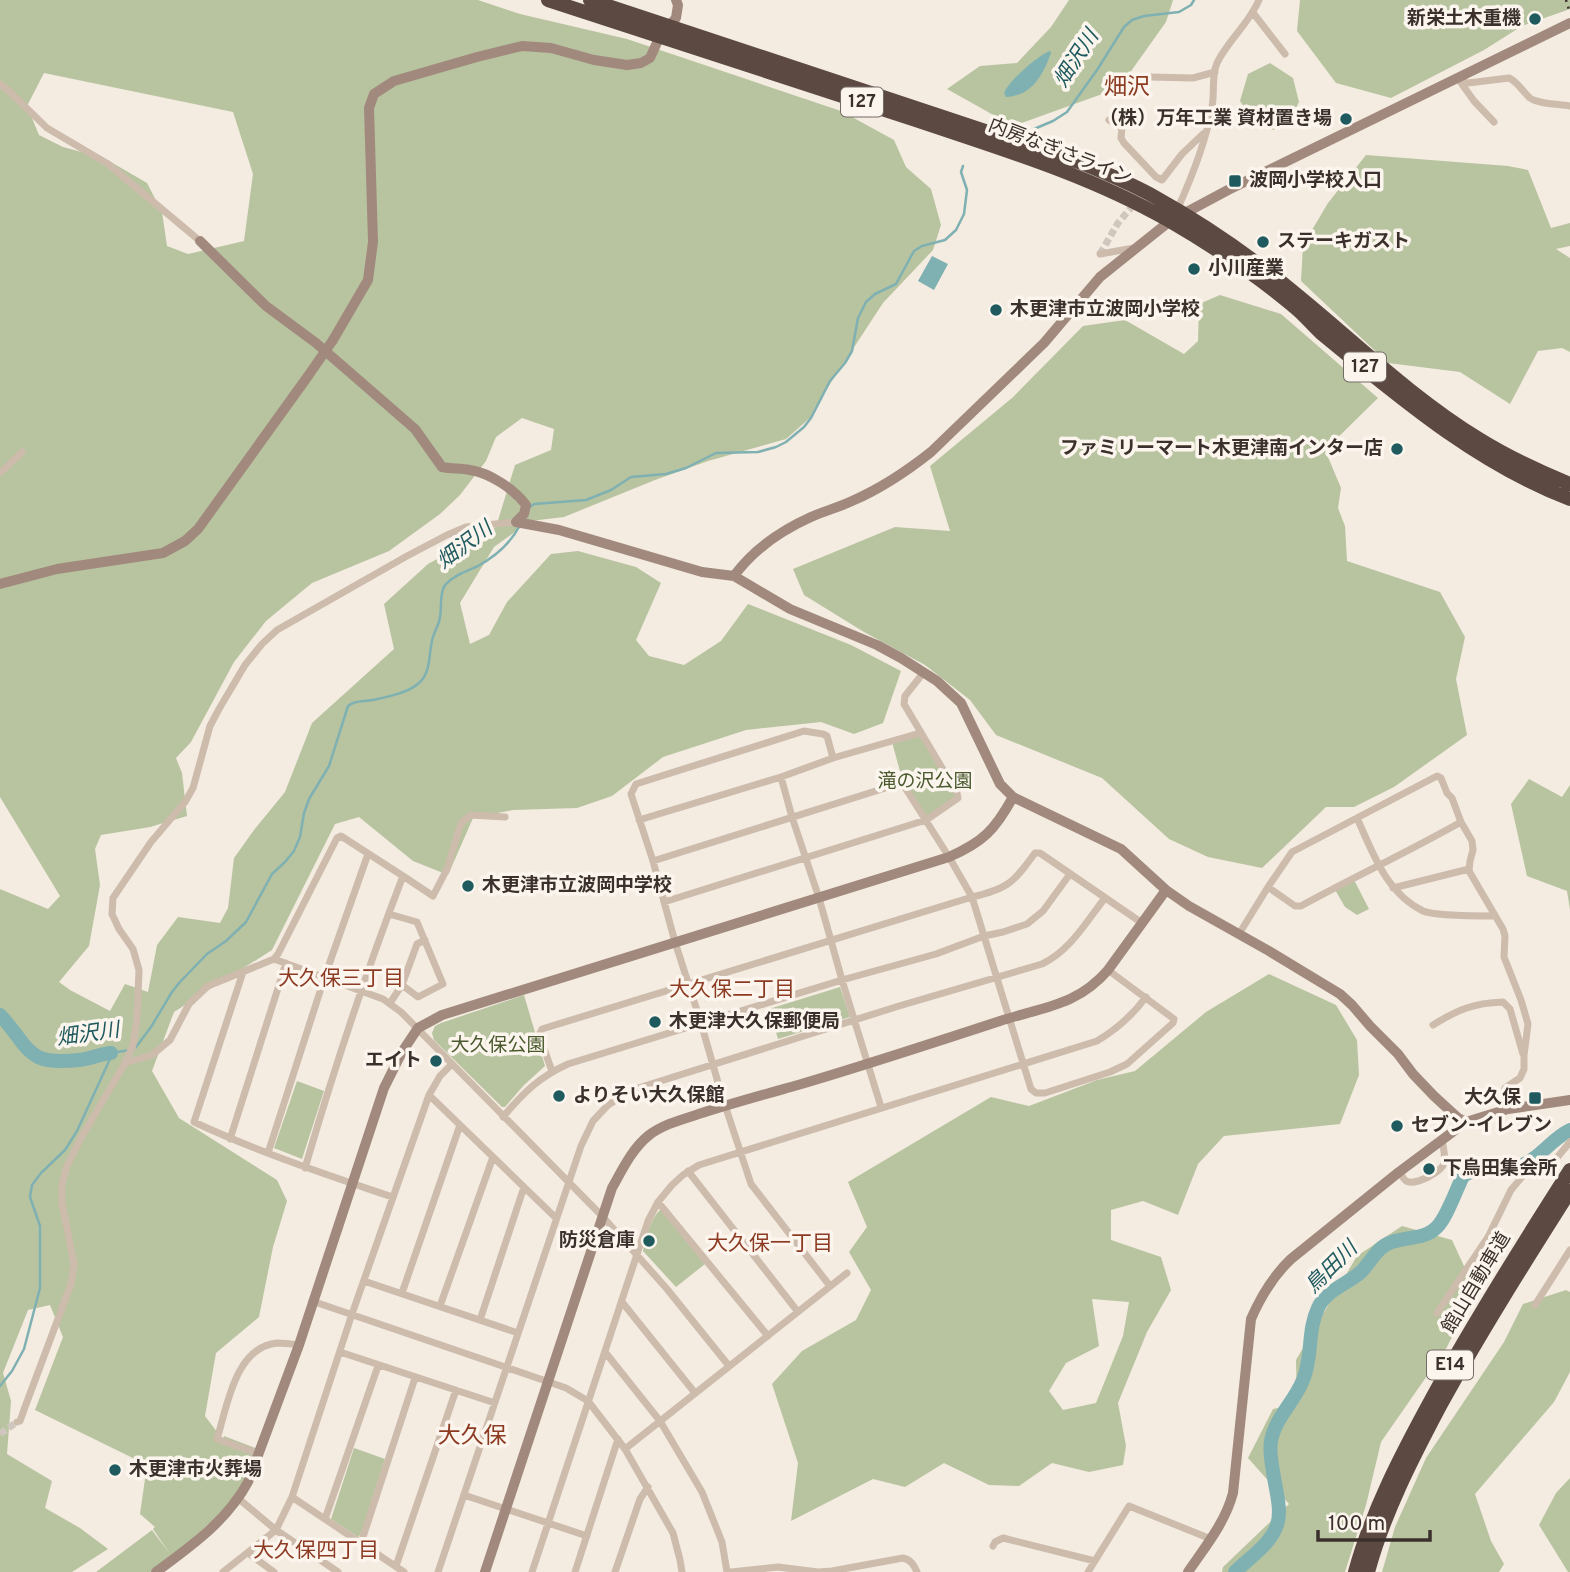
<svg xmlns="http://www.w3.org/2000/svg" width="1570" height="1572" font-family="Overpass,'Noto Sans JP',sans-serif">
<rect width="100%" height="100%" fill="#f4ebe1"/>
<path fill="#b8c4a0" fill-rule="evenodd" d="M0 0H478L520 14 627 39 841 111 894 140 906 167 931 189 941 225 933 250 883 303 828 387 811 417 786 439 708 461 655 480 564 517 530 521 494 547 460 603 470 644 489 635 507 602 551 554 578 551 636 567 661 583 636 640 649 656 684 665 721 641 748 604 851 645 901 671 883 723 854 734 821 722 746 730 663 757 612 796 577 808 513 810 473 818 448 875 413 861 359 817 335 824 272 950 174 1012 152 1071 179 1118 277 1180 287 1201 273 1247 259 1317 216 1353 205 1416 223 1440 224 1436 263 1451 248 1490 172 1556 150 1572H96L152 1530 170 1554 153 1529 155 1527 140 1514 147 1465 35 1410 63 1337 50 1305 28 1310 3 1373 11 1401 7 1454 52 1481 45 1508 80 1528 108 1549 72 1572H0V889L48 909 60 896 0 797ZM44 73 233 112 253 174 244 241 188 254 167 246 162 212 147 183 104 158 63 147 39 135 27 106ZM522 418 554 429 551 450 515 465 496 527 428 564 384 604 394 649 312 723 285 792 254 830 234 858 228 908 220 923 178 917 157 945 148 992 125 984 110 1011 70 990 59 982 89 946 100 885 95 849 101 835 150 827 187 816 182 773 176 758 191 742 234 662 266 621 312 583 389 551 440 514 460 495 486 461 496 437Z
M1069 0H1173L1166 22 1119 88 1013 126 947 89 980 66 1017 63 1051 27Z
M1300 0H1570V9L1522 26 1484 50 1391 98 1336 83 1297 31Z
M1270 63 1293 78 1299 102 1290 120 1273 130 1255 123 1240 101 1248 74Z
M1366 155 1508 166 1528 170 1551 228 1570 223V246L1556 249 1570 258V352L1562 348 1538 351 1510 404 1460 372 1388 363 1301 281 1303 245 1328 203Z
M1220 295 1281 314 1378 398 1325 450 1341 488 1338 508 1345 526 1347 561 1440 592 1465 637 1456 679 1467 735 1394 787 1354 807H1326L1262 868 1208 857 1169 839 1102 778 996 735 970 700 925 665 864 632 804 595 793 569 895 527 950 531 930 466 1012 398 1083 326 1125 320 1184 354 1198 341 1199 304Z
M920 733 958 798 926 820 904 786 892 742Z
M1529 779 1562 797 1570 785V910L1567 891 1527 876 1511 804Z
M1353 878 1369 909 1357 915 1345 907 1334 888Z
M1269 974 1336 1005 1357 1040 1359 1075 1340 1124 1224 1136 1198 1164 1178 1215 1143 1201 1111 1210V1240L1161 1257 1171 1290 1147 1332 1118 1403 1126 1446 1123 1465 1089 1472 1052 1463 1019 1486 989 1485 944 1463 905 1487 873 1479 791 1521 798 1463 772 1384 802 1351 856 1320 871 1290 849 1252 867 1227 848 1182 991 1097 1029 1106 1097 1080 1135 1071 1206 1012ZM1092 1299 1129 1302 1123 1336 1096 1403 1063 1410 1049 1391 1066 1363 1099 1346Z
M840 987 850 1017 778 1039 769 1009Z
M524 995 545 1066 524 1085 505 1107H502L434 1040 432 1033 435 1026 441 1023Z
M297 1081 324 1091 302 1159 274 1148Z
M661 1209 705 1264 676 1287 643 1251C646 1236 650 1219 661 1209Z
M1402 1226 1452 1240 1475 1290 1447 1347 1381 1442 1366 1505 1345 1572H1222L1223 1567 1289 1504 1248 1458 1273 1409 1297 1404 1296 1360 1357 1256Z
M1566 1290 1570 1292V1372L1554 1402 1475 1494 1491 1541 1504 1564 1499 1572H1382L1395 1527 1426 1458 1504 1342 1523 1304Z
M354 1448 385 1459 361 1534 358 1537 331 1519Z
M1570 1478V1572H1568L1539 1525 1556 1493Z"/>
<path fill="#7fb0b2" d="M1050 51 1051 53C1043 75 1032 96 1006 97L1004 93C1008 82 1038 55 1050 51Z
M932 256 948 264 934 290 918 281Z"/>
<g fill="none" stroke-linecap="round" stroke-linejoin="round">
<path stroke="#7fb0b2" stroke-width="2.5" d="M1034 129 1053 121 1067 112 1097 70 1124 27 1132 20 1144 16 1179 12 1191 5 1194 0
M530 507 534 504 586 500 611 490 631 477 666 474 686 468 716 453 758 452 776 447 786 442 804 427 811 418 830 381 845 363 852 351 858 318 866 302 875 294 896 284 914 251 922 246 945 240 956 230 964 214 967 190 961 172 963 166
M136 1047 151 1027 172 992 179 983 207 954 226 941 246 922 272 874 285 862 294 851 300 837 304 813 309 799 329 766 348 706C355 700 364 702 373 700 387 697 408 693 419 683 432 671 428 653 433 637 435 630 439 625 440 617 442 607 439 594 445 585 454 575 467 571 478 566 496 556 511 543 520 525
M0 1386 12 1371 24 1349 40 1288V1226L30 1197 32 1185 41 1173 65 1150 77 1131 110 1059 111 1053 130 1050"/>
<path stroke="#7fb0b2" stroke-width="14" d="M0 1015C31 1048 25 1066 79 1060 90 1059 100 1054 111 1053
M1235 1572C1249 1558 1271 1544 1277 1525 1282 1511 1276 1491 1274 1477 1272 1466 1269 1452 1271 1441 1275 1418 1295 1401 1303 1380 1313 1357 1307 1331 1318 1308 1326 1290 1348 1284 1362 1271 1371 1261 1378 1246 1392 1242 1406 1237 1426 1239 1437 1227 1447 1217 1456 1190 1463 1176 1479 1165 1501 1172 1519 1166 1539 1160 1551 1139 1570 1130"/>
<path stroke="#cfc6bd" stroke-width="7" stroke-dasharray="7 3.5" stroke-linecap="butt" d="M1100 254 1118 223 1136 202
M0 1434 17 1422"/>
<path stroke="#cdbbac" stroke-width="7" d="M1254 14 1285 54
M1150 77 1193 78 1215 72
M1460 77 1465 82 1468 83 1509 78C1518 82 1522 91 1530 98 1538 104 1559 104 1570 106
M1459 80 1474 101 1494 122
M0 84 8 90 47 128 108 164 200 241
M1109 120 1122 128 1121 138 1124 143 1156 177 1162 180 1182 154 1203 134
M1177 210C1192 177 1206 142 1212 107 1215 92 1211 77 1217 63 1228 40 1249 24 1259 0
M1100 254 1134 248
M0 473 22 452
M781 777 792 817 819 898 842 980 881 1107
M1357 818C1373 853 1386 893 1423 911 1434 916 1481 916 1495 916
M639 820 781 777 833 758 920 733
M653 861 898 784 904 786 949 857 972 897 1031 1089 1036 1093H1045L1110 1072 1127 1064 1173 1023 1174 1019 1108 970
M403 876 433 896 447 869 461 823 471 815 505 817
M1268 887 1295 906H1301C1354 877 1408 852 1461 822
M1393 888 1469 869
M664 902 926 820 958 798 957 793 904 704 905 696 924 672
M389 914 417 922 443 984 418 997 402 985 390 1003
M1239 934 1268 887 1292 852 1437 776 1441 778 1447 793 1452 798 1461 822 1472 841 1473 850 1470 861 1469 871 1503 929 1505 936 1504 957 1521 1000 1528 1024 1524 1055V1069L1520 1078 1505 1088 1504 1093 1508 1109
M274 959 383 999 401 1012 603 1217 667 1289 729 1366
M243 972 194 1122C258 1152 325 1174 392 1197
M402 985 417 944 425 940
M1433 1025C1457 1010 1473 1003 1503 1002L1510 1009 1523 1054
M125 1063 152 1055 170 1040 189 1004 208 986 274 959 278 954 337 838 341 836 403 876C366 972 334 1069 305 1168
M552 1071 539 1035 542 1029 972 897C1008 889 1014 882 1035 853H1040L1142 923
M429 1095 556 1218
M503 1117C523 1093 539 1077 568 1064L842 980 936 954 984 936 1003 932 1027 924 1043 911 1070 874
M230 1139 286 963
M268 1153 325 976 368 854
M688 1171 798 1312
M1399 1172C1400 1173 1405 1181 1406 1181 1415 1186 1442 1172 1444 1163 1446 1156 1443 1147 1442 1140
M658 1202 768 1336
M364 1281 518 1333
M830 1286 751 1184 721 1093 701 1023 675 942 653 861 631 794 636 784 804 731 823 734 827 736 833 758
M402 1293 460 1125
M312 1301 549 1382 566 1388 588 1401 625 1449 673 1533 680 1560 682 1572
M622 1302 695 1393
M1535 1305 1570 1250
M440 1306 493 1157
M1437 1313 1488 1237 1511 1190 1527 1171 1551 1165 1570 1142
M480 1320 524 1187
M340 1352 495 1403
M605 1352 660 1421 702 1492 722 1542 727 1572
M17 1422 20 1421 25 1407 71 1284 74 1264 62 1203V1184L67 1166 81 1138 125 1063 133 1045 137 1019 139 970 133 949 119 929 112 914 113 898 151 842 185 802 193 788 210 726 219 709 245 665 262 644 277 630 407 556 447 535 466 527 516 522
M625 1449 847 1273
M259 1454 217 1439C227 1407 235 1347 277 1343 284 1343 292 1344 299 1345
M464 1495 587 1536
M292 1497 404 1572
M239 1499 276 1530 338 1572
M325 1519 378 1366
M361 1543 415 1378
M993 1546 995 1542 1003 1538 1095 1561
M248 1553 274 1572
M396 1566 456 1390
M223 1572 276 1530 292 1497 352 1314 429 1095 440 1076 451 1065
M438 1572 581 1146 593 1121 608 1105 632 1090 899 1006 1042 964C1070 951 1086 922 1105 898
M532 1572 648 1221 658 1202 672 1185 683 1175 699 1165 1097 1041C1117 1029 1132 1016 1146 997
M575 1572 618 1439
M615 1572 640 1499 648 1487
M731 1572 778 1567 818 1572 832 1571 903 1558C911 1560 914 1565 917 1572
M1088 1572 1129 1506 1211 1539"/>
<path stroke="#a18a7d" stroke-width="10" d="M200 241 266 306 316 343 415 429 442 467C452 469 461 468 470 470 490 473 514 489 526 505L524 514 516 522
M333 340 368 280 373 242 369 108 374 94 394 81 477 57 522 46 551 48 594 60 627 65 641 63 650 58 660 36 676 18 678 5 676 0
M516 522 559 530 702 572 734 576 790 609 877 645 901 658 937 681 961 703 1000 784 1013 797 1121 849 1166 890 1189 906 1269 951 1340 994 1352 1005 1370 1026 1398 1054 1413 1074 1434 1096 1458 1118 1466 1122
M734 576C753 550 782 530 811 517 825 511 839 507 852 501 880 489 907 471 931 452L1044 343 1100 277 1170 221 1228 190 1570 23
M0 584 57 569 163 553 185 541 198 529 308 376
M156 1572C191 1546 227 1521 248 1482L299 1345 384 1088 402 1052 418 1028 442 1015 949 857C983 842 995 830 1013 797
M485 1572 612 1188C622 1170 632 1149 648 1136 663 1124 684 1119 702 1113 733 1103 766 1094 798 1085 866 1065 933 1043 1000 1021 1043 1007 1077 1006 1108 970L1166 890
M1188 1572C1205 1547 1225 1523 1233 1493L1251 1319C1261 1296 1273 1276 1291 1259L1399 1172 1466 1122 1508 1109 1570 1100"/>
<path stroke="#5c4a42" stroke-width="14" d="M548 0C671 40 794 79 916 120 1002 149 1089 175 1168 220 1211 245 1254 273 1292 305 1303 313 1311 324 1321 333 1398 396 1476 463 1570 499
M590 0 1082 163C1107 174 1132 184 1155 197 1191 217 1225 239 1258 264 1333 320 1399 390 1479 439 1508 457 1538 471 1570 484
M1355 1572C1372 1510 1402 1453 1432 1398 1475 1320 1522 1245 1570 1170
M1368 1572C1384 1513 1412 1459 1440 1406 1480 1333 1525 1262 1570 1191"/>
<path stroke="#3b302b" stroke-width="2.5" stroke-dasharray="2 5" stroke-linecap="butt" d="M1566 0 1570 13"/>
<path stroke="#a18a7d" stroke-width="10" d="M308 376 333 340"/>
</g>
<g fill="#1f5a5e" stroke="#fbf5ee" stroke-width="2.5">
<circle cx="1535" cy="19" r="7"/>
<circle cx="1346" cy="119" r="7"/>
<rect x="1228" y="174" width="14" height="14" rx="3.5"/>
<circle cx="1263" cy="242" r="7"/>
<circle cx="1194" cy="269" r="7"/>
<circle cx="996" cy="310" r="7"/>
<circle cx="1397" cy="449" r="7"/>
<circle cx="468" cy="886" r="7"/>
<circle cx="655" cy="1022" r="7"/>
<circle cx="436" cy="1061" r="7"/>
<circle cx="559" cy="1096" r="7"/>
<rect x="1528" y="1091" width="14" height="14" rx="3.5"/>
<circle cx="1397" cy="1126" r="7"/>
<circle cx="1429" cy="1169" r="7"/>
<circle cx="649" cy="1241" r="7"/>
<circle cx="115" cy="1470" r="7"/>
</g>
<g text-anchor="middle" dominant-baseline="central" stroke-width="7" stroke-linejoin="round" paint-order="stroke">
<g fill="#fbf5ee" stroke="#756b66" stroke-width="2">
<rect x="841" y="87.5" width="42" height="29" rx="5"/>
<rect x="1344" y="352.5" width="42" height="29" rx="5"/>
<rect x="1427" y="1350.5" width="46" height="29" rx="5"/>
</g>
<g font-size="18" font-weight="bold" fill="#3b302b">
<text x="862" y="102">127</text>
<text x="1365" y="367">127</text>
<text x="1450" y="1365">E14</text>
</g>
<g font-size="19" font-weight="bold" fill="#3b302b" stroke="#fbf5ee" text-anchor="start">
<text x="1521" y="19" text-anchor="end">新栄土木重機</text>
<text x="1332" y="119" text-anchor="end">（株）万年工業 資材置き場</text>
<text x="1249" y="181">波岡小学校入口</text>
<text x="1277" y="242">ステーキガスト</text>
<text x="1208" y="269">小川産業</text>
<text x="1010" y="310">木更津市立波岡小学校</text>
<text x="1383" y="449" text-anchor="end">ファミリーマート木更津南インター店</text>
<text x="482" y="886">木更津市立波岡中学校</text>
<text x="669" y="1022">木更津大久保郵便局</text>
<text x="422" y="1061" text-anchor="end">エイト</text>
<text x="573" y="1096">よりそい大久保館</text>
<text x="1521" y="1098" text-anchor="end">大久保</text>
<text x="1411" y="1126">セブン-イレブン</text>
<text x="1443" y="1169">下烏田集会所</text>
<text x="635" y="1241" text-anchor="end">防災倉庫</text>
<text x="129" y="1470">木更津市火葬場</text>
</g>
<g font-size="19" fill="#3b302b" stroke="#fbf5ee">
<text transform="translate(1060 152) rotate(21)">内房なぎさライン</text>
<text transform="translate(1477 1283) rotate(-59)">館山自動車道</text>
</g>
<g font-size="19" fill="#4a5a2e" stroke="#fbf5ee">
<text x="925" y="782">滝の沢公園</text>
<text x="498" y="1046">大久保公園</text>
</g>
<g font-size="21" font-style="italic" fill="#1f5a5e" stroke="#fbf5ee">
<text transform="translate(1077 59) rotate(-57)">畑沢川</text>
<text transform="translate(465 546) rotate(-37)">畑沢川</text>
<text transform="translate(88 1035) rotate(-8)">畑沢川</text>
<text transform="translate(1332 1268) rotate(-45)">鳥田川</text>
</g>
<g font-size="21" fill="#8c3b22" stroke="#fbf5ee">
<text x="341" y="979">大久保三丁目</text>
<text x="732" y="990">大久保二丁目</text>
<text x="770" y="1244">大久保一丁目</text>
<text x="316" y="1551">大久保四丁目</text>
</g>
<g font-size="23" fill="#8c3b22" stroke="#fbf5ee">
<text x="1127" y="88">畑沢</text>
<text x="472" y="1437">大久保</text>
</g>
</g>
<path d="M1318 1530v10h112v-10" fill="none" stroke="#3b302b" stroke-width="3.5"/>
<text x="1328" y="1530" font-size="21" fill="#3b302b" stroke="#fbf5ee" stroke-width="5" paint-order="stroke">100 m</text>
</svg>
